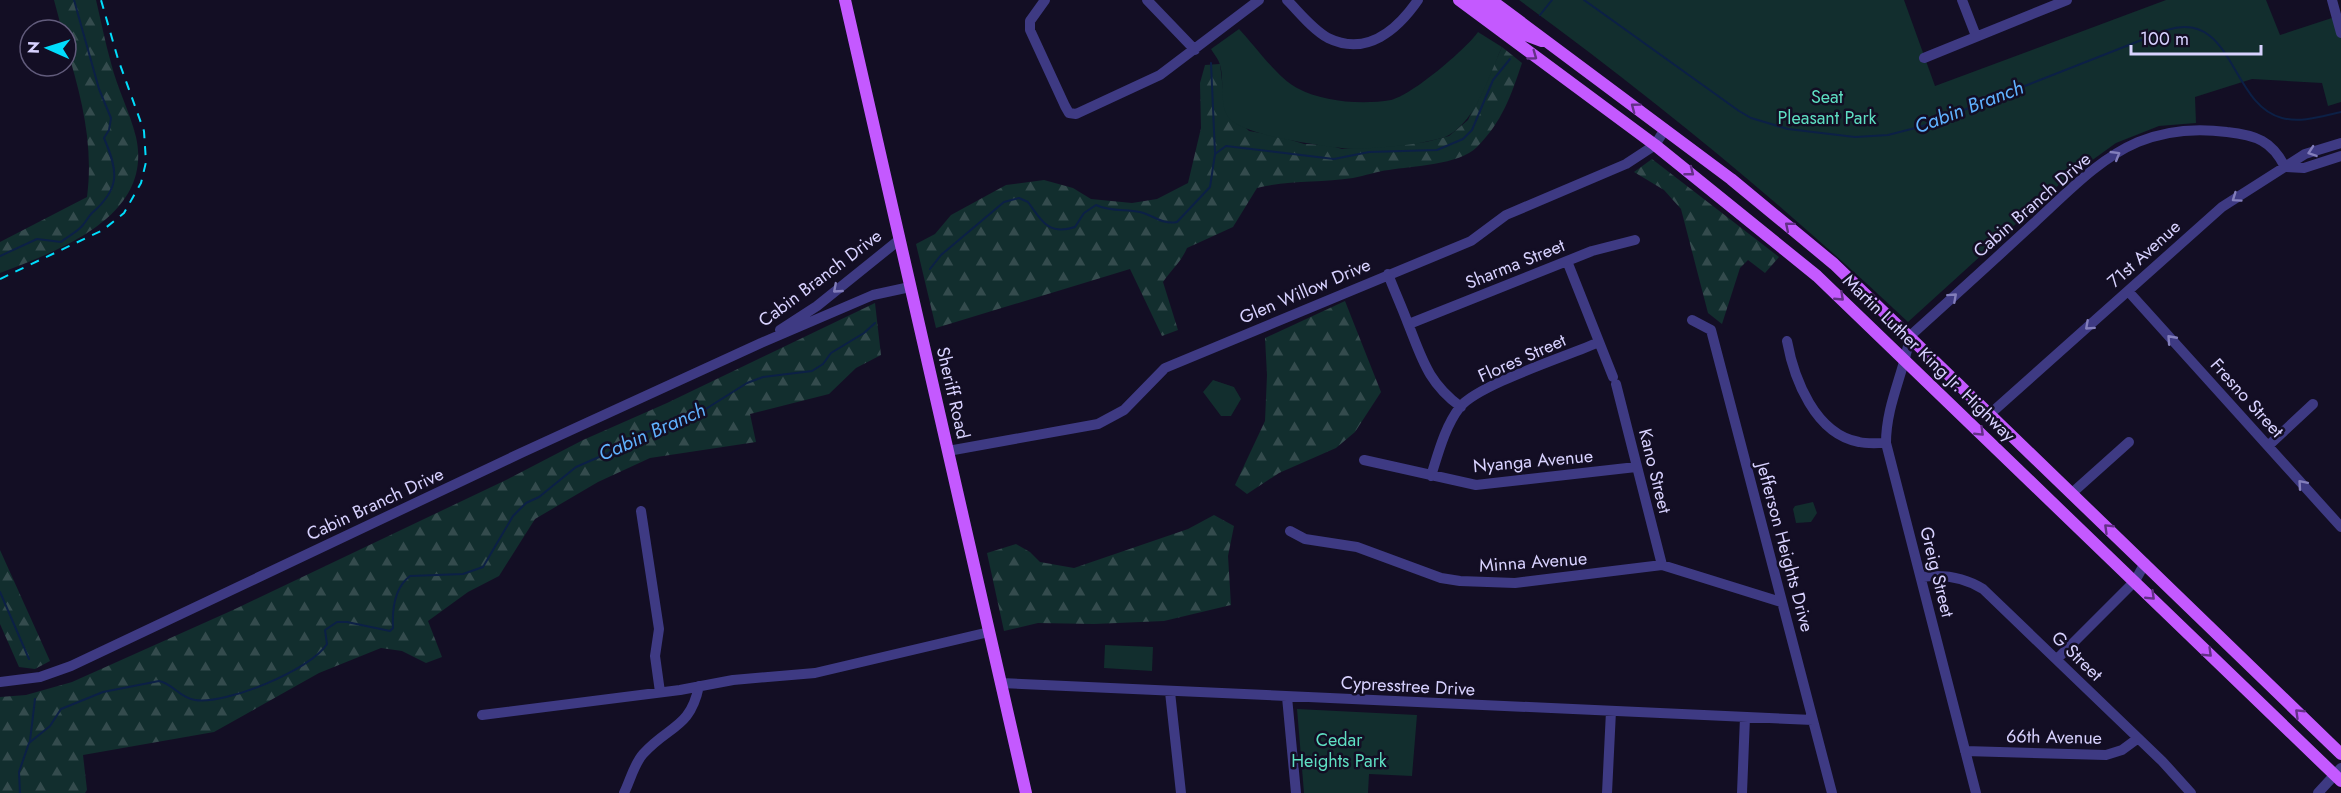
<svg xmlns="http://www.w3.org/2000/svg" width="2341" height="793" font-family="Jost,sans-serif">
<defs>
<pattern id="forest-firs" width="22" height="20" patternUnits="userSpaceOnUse" patternTransform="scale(1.5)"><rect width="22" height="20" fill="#122e2e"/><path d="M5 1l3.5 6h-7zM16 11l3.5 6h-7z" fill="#344b4d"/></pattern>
</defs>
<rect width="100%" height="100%" fill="#130e24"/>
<path fill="url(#forest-firs)" d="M54 0H96C101 21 105 42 111 63 117 88 130 112 136 137 154 217 58 251 0 273V242L87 197C94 143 81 96 66 45V30H62Z
M1502 47 1522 63C1511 96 1502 122 1477 147 1459 165 1412 166 1389 170 1377 171 1365 176 1353 178 1321 183 1288 180 1257 188L1233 227 1187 248C1181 262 1172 269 1163 282L1178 330 1162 336 1130 269 936 328 916 244 935 234 951 215 1006 185 1044 180 1073 188 1091 199 1132 203 1157 199 1188 183 1201 128 1200 83 1205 65 1220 64 1225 107 1249 131 1278 136 1304 144 1328 145 1342 149 1426 142 1449 136 1468 120Z
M1652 159 1779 257 1765 273 1748 260 1740 268 1722 324 1708 313 1681 209 1664 190 1634 172Z
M1345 301 1381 392 1355 432 1336 448 1279 473 1247 494 1235 485 1265 421 1267 375 1265 338Z
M875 303 881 355 856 368 829 394 750 414 756 442 650 458 598 482 535 519 499 576 468 592 428 621 442 657 426 663 402 651 381 648 319 673 214 732 83 755 87 790 85 793H0V697L26 695 72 682 233 610 506 480 583 440 667 403Z
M1214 515 1234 526 1228 556 1231 605 1164 621 1094 624 1038 623 1004 631 987 553 1016 544 1030 552 1040 562 1074 568 1188 529Z
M0 550 50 661 35 669 19 667 0 624Z"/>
<path fill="#122e2e" d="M1519 0H1904L1935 86 2166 0H2266L2280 35 2341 15V102L2328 106 2322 83 2252 79 2195 97 2196 123 2159 126 2116 143 2062 182 1908 322C1786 207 1655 99 1519 0Z
M1239 29C1255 46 1277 77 1297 88 1323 102 1362 105 1391 100 1412 95 1465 50 1478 32L1502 47C1489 75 1477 119 1449 135 1434 144 1360 151 1341 148 1316 145 1251 136 1232 121 1218 110 1225 81 1220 65 1219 60 1214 54 1211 49Z
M1213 380 1234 387 1241 399 1231 416H1221L1203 392Z
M1813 502 1817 513 1811 522 1796 523 1793 509 1795 506Z
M1105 645 1153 647 1152 671 1104 668Z
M1297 709 1417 715 1412 776 1369 774 1368 793H1304Z"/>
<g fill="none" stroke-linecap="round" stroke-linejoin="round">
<path stroke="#0c2046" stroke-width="2" d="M1584 0 1739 111 1751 118 1788 129 1855 137 1888 135 1923 126 2167 30C2234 9 2230 105 2282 118 2302 123 2322 116 2341 112
M1540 15 1552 0
M1211 63 1215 153
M0 256 37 239 61 242C67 237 75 233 80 228 85 224 87 218 92 213 121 188 118 171 104 138L109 130 111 118 99 89 74 0
M930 269 941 255 1004 202 1019 198 1028 202C1041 220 1048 236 1075 227L1084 213 1096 205C1111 212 1124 209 1140 212 1153 215 1162 225 1177 222L1210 187 1215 154 1226 146 1334 159 1369 152 1437 150 1463 139 1472 130 1493 80 1510 59
M0 592 29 659
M30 741 35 699
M20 793 19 772 29 743 50 726 61 709 103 692 159 681C172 683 180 698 195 700 225 705 311 670 327 644L325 630 337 622H347L390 631 393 628C392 609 394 588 410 576L463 574 483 567 513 516 526 503 539 497 576 467 606 454 642 433 675 425 693 417 747 383 763 377 812 371 823 364 831 353 864 333 875 323"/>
<path stroke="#3e3a83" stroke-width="10" d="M1045 0 1030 21V30L1065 106 1069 113 1076 114 1160 75 1259 0
M1147 0 1195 50
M1287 0C1299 12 1312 29 1328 38 1367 57 1398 29 1418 0
M1962 0 1976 36
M2332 0 2341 33
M1924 58 2067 0
M2286 167 2304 168 2341 156
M1567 261 1613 377
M1388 274C1394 290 1401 305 1407 321 1422 358 1427 382 1461 407
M2128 291 2341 527
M1692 320 1711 330 1832 793
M1409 324 1592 251 1635 240
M780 330 817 306 899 240
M1787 341C1794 379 1815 434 1859 442 1867 444 1877 443 1886 443
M1616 384 1662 565
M1990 414 2222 207 2305 154 2341 143
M2268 446 2313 404
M948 451 1098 424 1124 410 1165 368 1471 241 1506 215 1626 164 1655 145 1665 129
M1364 460 1476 485 1636 467
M1431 476C1438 454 1445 426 1460 407 1479 384 1568 356 1599 342
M2072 493 2129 442
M641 511 659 629 655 656 660 692
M1290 531 1305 539 1357 547 1441 578 1460 581 1515 583 1662 565 1781 602
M1921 577C1943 574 1964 577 1983 589L2162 761 2191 793
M2057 659 2135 581 2145 563
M0 682 40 677 71 666 521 453 761 343 873 295 910 287
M1001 683 1813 720
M1170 692 1181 793
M1287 697 1296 793
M482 715 680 690 733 680 815 673 989 632
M1965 751 2106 755 2122 750 2137 739
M624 793C630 781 634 764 643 754 669 725 690 729 699 686
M1607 793 1611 711
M1742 793 1745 717
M1976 793 1886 443C1886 405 1904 373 1910 336 1951 299 1993 261 2034 223 2066 194 2098 159 2138 142 2167 130 2197 128 2227 132 2256 135 2272 141 2285 167
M2318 793 2341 768"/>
<path stroke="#c459ff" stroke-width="12" d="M845 0 1026 793
M1459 0 1655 145 1817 276 2341 781
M1475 0 1520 33 1542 41
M1491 0 1731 179 1834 264 2341 754"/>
<path stroke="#01ddfc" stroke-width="2" stroke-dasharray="9 8" stroke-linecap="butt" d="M0 279 103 230 124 213 141 183 146 162 144 131 118 59 101 0"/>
</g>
<defs><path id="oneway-chevron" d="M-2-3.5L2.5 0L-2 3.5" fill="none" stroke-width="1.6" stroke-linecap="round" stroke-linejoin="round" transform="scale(1.5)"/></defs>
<g stroke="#633087">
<use href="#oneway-chevron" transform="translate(1533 56) rotate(36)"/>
<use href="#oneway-chevron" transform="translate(1635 107) rotate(-143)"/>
<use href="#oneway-chevron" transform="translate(1690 172) rotate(38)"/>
<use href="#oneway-chevron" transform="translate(1789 226) rotate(-140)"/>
<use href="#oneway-chevron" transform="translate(1840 297) rotate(43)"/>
<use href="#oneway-chevron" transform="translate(1980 432) rotate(44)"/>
<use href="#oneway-chevron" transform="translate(2108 528) rotate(-136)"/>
<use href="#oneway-chevron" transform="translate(2151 596) rotate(44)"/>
<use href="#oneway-chevron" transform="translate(2208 653) rotate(44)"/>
<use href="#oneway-chevron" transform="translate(2299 713) rotate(-136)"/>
</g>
<g stroke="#837ebb">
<use href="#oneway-chevron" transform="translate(2312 152) rotate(161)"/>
<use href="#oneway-chevron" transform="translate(2116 155) rotate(-31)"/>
<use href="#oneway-chevron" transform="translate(2236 198) rotate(145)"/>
<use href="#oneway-chevron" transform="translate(837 289) rotate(139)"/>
<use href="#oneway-chevron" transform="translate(1953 297) rotate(-42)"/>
<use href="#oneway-chevron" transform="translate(2089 326) rotate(138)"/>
<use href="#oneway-chevron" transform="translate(2171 339) rotate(-132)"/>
<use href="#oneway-chevron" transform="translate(2302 484) rotate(-131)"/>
</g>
<g text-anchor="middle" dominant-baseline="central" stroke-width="5" stroke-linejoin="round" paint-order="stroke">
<g font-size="18" fill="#5edfc2" stroke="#130e24">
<text x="1827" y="97">Seat<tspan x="1827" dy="21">Pleasant Park</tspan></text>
<text x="1339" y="740">Cedar<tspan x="1339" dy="21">Heights Park</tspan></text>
</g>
<g font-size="18" fill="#d8d2ff" stroke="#130e24">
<text transform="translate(2032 205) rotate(-41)">Cabin Branch Drive</text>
<text transform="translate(2144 254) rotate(-42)">71st Avenue</text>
<text transform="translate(1515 264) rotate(-22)">Sharma Street</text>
<text transform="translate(820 278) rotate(-37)">Cabin Branch Drive</text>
<text transform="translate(1305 291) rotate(-23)">Glen Willow Drive</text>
<text transform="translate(1522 358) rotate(-24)">Flores Street</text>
<text transform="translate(1929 358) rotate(44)">Martin Luther King Jr. Highway</text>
<text transform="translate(953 393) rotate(77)">Sheriff Road</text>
<text transform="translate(2247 398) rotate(48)">Fresno Street</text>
<text transform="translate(1533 461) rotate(-5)">Nyanga Avenue</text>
<text transform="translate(1655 471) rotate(76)">Kano Street</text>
<text transform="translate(375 504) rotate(-25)">Cabin Branch Drive</text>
<text transform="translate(1785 547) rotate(75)">Jefferson Heights Drive</text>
<text transform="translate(1533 562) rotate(-4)">Minna Avenue</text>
<text transform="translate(1937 572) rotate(76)">Greig Street</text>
<text transform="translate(2077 656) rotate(44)">G Street</text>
<text transform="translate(1408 686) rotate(3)">Cypresstree Drive</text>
<text transform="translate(2054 737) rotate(1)">66th Avenue</text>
</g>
<g font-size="20" font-style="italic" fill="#60b2ff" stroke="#130e24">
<text transform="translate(1969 107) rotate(-21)">Cabin Branch</text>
<text transform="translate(652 432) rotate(-24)">Cabin Branch</text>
</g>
</g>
<g transform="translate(48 48) rotate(273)"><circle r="28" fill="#130e24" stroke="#625c7c" stroke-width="1.5"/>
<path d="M0-4.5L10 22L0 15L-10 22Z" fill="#01ddfc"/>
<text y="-9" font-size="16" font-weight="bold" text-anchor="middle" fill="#d8d2ff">N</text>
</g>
<path d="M2131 45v9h130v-9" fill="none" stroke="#d8d2ff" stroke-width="3"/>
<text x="2140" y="45" font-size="18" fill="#d8d2ff" stroke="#130e24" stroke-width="4.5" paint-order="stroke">100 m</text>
</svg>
